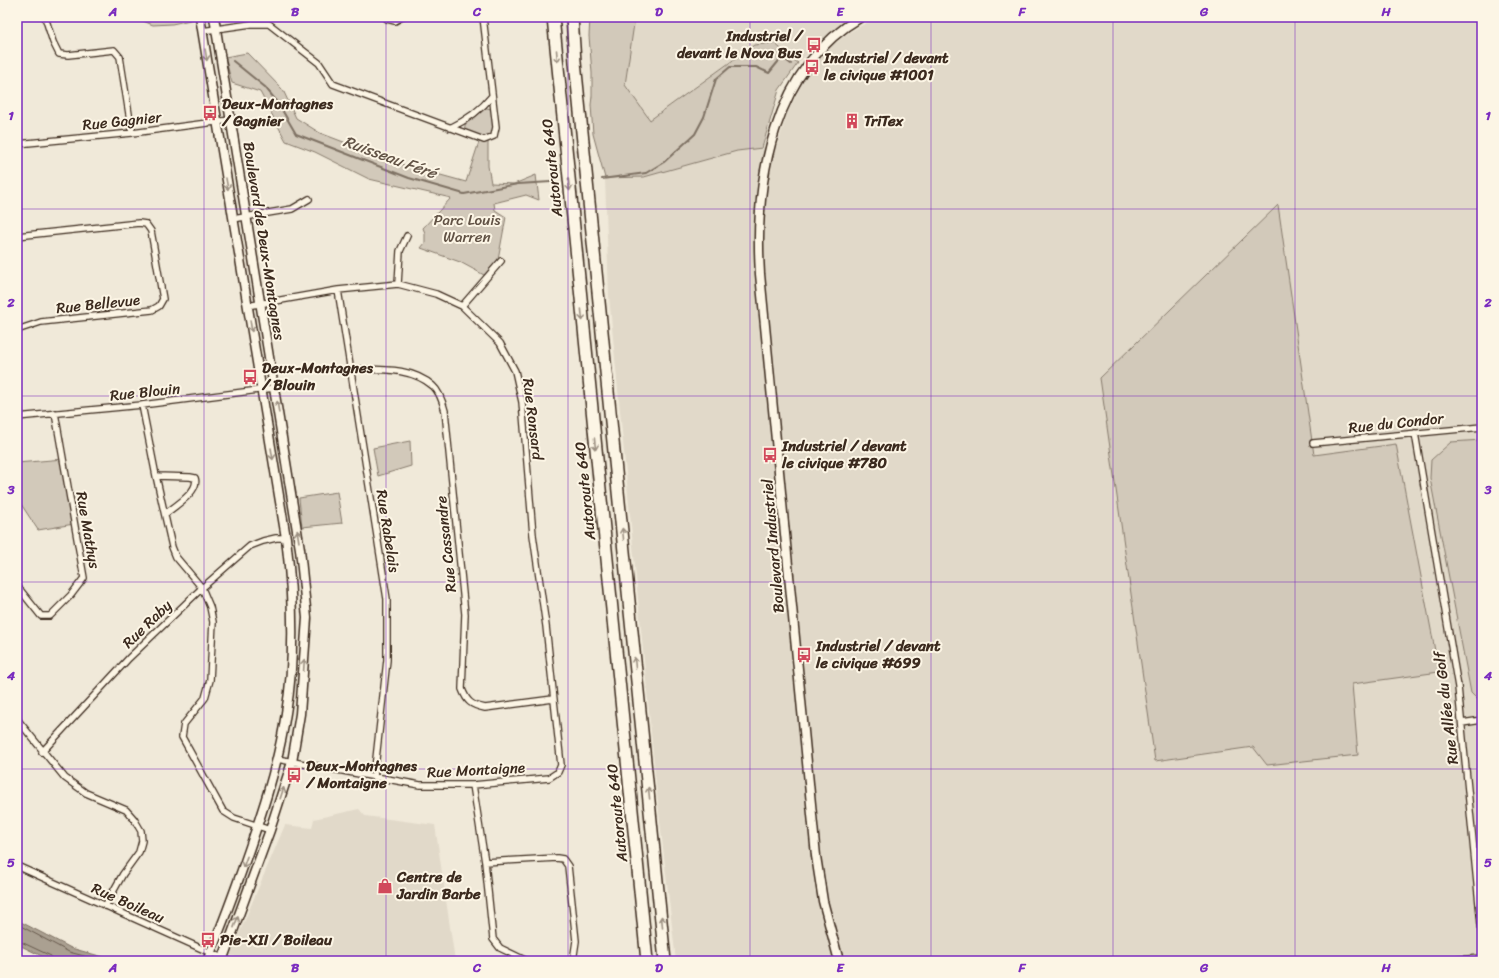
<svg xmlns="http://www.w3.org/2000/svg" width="1499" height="978" font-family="Sriracha,sans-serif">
<rect width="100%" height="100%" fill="#f0e9d9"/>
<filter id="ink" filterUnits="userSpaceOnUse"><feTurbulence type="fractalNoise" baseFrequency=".025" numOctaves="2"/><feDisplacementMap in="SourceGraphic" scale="8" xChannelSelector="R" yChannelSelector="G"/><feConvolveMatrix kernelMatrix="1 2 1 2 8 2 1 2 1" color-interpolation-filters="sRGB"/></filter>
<g filter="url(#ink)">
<path fill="#e1d9c9" d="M635 17H853L826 36 798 63 774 43 754 45 650 120 625 85Z
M877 17H1482V831L1479 832 1482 870V961H676L657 795 609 296 605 178 644 177 737 151 777 146 788 112 803 82 812 68 830 47 850 32Z
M359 809 365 816 435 825 455 961H244L230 955 285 825 312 828 314 819Z"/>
<path fill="#d2c9ba" stroke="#867a6c" d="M133 17H195V19L172 24 153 25Z
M590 17H635L625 85 650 120 754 45 774 43 798 63 779 90 762 148 737 151 644 177 605 178 593 134 591 105 592 96V73L589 36Z
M247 53 283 90 296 118 320 133 404 165 466 182 479 142 484 141 488 142V166L491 183 514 184 536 175 539 200 526 195 494 203 495 210 506 217 498 260 484 275 460 262 421 248 425 243V233L423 228 451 198 369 179 315 152 286 141 260 92 232 83 225 57Z
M483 107 491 109 496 127 494 136 484 140 464 131 466 121Z
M1278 205 1314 455 1396 444 1439 672 1352 684 1358 755 1267 765 1253 747 1155 761 1100 378Z
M1482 440V704L1471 693 1430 478 1431 460 1451 442Z
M410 441 411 466 378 476 373 448Z
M63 459 74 524 38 530 17 498V463Z
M337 492 342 523 302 527 299 498Z"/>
<path fill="#aaa091" stroke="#7e7163" d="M17 920 71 948 103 957 113 961H52L17 944Z"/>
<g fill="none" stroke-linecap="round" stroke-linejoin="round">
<path stroke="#67594c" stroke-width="1" d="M17 924 69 952 103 961
M17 940 51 956 53 961"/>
<path stroke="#7e7163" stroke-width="2" d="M233 61 265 87 278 103 296 134 409 178 464 194 518 184 551 182
M602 179 646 173 664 162 695 134 704 117 716 79 730 67H756L769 73 782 57 791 64"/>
<defs>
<path id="street" d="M45 17 53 42 59 54 68 55 114 50 120 57 132 133
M385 17 387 19 395 21 402 17
M202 31 251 24H269L319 63 333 84 484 140 494 136 496 127 483 17
M450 128C467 120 480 111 492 96
M17 144 132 133 230 120
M233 219 292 209 309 199
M17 236 139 223 146 224 151 231 163 299 159 306 152 310 41 322 17 330
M398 284 400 251 407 236
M338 290 387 599V660L374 777
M247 306 338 290 398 284 436 294 462 306 500 343 515 371 522 402 533 535 546 626 561 765 558 772 549 778 473 785H420L277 759
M462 306 501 261
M350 369C377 370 411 366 433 386 440 392 443 403 445 411L465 614 462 689C467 702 471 705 485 708L553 699
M142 405 156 476 172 547 176 557 202 588 210 607 213 622 210 680 205 698 184 724 182 737 223 811 234 818 270 830
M17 417 142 405 274 388
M1415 433 1458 687 1482 935
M1313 443 1482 427
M156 476 190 477 195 478C200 491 175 506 165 514
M17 586 41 616H50L71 595 84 578 55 413
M17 719 65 778 86 793 126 810 134 819 141 831 142 841 139 852 123 874 105 906
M1462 723 1482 720
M42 752 129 658 202 588 250 546 263 541 276 538H286
M473 785 485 862 493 939 500 948 527 961
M485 862 557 858 563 859 568 866 576 941 573 961
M17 866 229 961
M1440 961 1482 958"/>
<path id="secondary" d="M200 17 286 538C293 596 296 655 286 713 278 767 260 819 242 870 231 901 220 931 207 961
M214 17 300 549 307 618 300 714 292 762 270 830 222 961
M839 961 823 901 816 856 760 274C754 180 773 68 861 17"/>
<path id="highway" d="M553 17 647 961
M572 17 575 62 665 961"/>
</defs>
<use href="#street" stroke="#3b2a1e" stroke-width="8"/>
<use href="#secondary" stroke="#3b2a1e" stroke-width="11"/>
<use href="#highway" stroke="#3b2a1e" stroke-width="14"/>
<use href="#street" stroke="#fcf5e5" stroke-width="5.5"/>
<use href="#secondary" stroke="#fcf5e5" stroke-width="8"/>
<use href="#highway" stroke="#fcf5e5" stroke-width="11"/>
</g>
<defs><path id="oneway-shaft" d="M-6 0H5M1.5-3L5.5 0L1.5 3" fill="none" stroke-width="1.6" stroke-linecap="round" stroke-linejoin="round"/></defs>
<g stroke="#9c9082">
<use href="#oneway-shaft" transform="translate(206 55) rotate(81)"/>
<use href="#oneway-shaft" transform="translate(557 56) rotate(85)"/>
<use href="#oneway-shaft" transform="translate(227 184) rotate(80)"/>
<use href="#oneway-shaft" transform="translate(569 185) rotate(84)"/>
<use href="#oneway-shaft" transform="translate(582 315) rotate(84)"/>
<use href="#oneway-shaft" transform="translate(251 326) rotate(81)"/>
<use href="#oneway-shaft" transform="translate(278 407) rotate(-99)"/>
<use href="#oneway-shaft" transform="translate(595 444) rotate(84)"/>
<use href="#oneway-shaft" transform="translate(272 454) rotate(81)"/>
<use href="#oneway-shaft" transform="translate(623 534) rotate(-96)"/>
<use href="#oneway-shaft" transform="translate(298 536) rotate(-99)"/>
<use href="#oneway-shaft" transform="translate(635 663) rotate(-96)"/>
<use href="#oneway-shaft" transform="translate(304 665) rotate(-86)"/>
<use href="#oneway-shaft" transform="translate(282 793) rotate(-72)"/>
<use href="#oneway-shaft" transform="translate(649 793) rotate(-96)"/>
<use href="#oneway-shaft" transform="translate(245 862) rotate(110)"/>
<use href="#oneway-shaft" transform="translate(236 922) rotate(-70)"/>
<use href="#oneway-shaft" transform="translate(662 922) rotate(-95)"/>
</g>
</g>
<path fill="none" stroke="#7b2cbf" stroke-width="1" stroke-opacity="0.55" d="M204 17V961M386 17V961M568 17V961M750 17V961M931 17V961M1113 17V961M1295 17V961M17 209H1482M17 396H1482M17 582H1482M17 769H1482"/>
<defs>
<symbol id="bus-bare" viewBox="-9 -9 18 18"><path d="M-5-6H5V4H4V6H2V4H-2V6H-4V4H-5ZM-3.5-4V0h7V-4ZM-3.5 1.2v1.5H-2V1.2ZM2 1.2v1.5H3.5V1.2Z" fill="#d1495b" stroke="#fcf5e5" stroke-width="2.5" paint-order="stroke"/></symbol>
<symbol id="building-bare" viewBox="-9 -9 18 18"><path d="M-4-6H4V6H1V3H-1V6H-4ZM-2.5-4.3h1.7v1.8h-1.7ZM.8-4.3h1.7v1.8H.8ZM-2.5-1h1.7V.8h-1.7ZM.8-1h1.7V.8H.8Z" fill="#d1495b" stroke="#fcf5e5" stroke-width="2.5" paint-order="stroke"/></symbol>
<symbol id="shop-bare" viewBox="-9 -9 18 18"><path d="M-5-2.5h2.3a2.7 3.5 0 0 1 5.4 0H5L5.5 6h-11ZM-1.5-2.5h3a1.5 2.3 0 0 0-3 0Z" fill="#d1495b" stroke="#fcf5e5" stroke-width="2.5" paint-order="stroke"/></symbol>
</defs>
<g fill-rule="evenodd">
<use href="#bus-bare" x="803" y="34" width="22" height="22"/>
<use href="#bus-bare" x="801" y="56" width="22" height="22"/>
<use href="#bus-bare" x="199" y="102" width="22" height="22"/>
<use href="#building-bare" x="841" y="110" width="22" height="22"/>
<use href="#bus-bare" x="239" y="366" width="22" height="22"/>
<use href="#bus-bare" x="759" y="444" width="22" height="22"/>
<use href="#bus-bare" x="793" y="644" width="22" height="22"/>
<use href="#bus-bare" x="283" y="764" width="22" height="22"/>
<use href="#shop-bare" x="374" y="875" width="22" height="22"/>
<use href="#bus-bare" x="197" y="929" width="22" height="22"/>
</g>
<g text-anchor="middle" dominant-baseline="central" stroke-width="4" stroke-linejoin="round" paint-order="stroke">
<g font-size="15" font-weight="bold" fill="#3b2a1e" stroke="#fcf5e5" text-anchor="start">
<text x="802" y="36" text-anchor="end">Industriel /<tspan x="802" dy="17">devant le Nova Bus</tspan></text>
<text x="824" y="58">Industriel / devant<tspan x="824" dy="17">le civique #1001</tspan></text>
<text x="222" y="104">Deux-Montagnes<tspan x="222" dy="17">/ Gagnier</tspan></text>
<text x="864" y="121">TriTex</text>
<text x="262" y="368">Deux-Montagnes<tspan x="262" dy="17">/ Blouin</tspan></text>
<text x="782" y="446">Industriel / devant<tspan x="782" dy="17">le civique #780</tspan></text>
<text x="816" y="646">Industriel / devant<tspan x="816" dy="17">le civique #699</tspan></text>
<text x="306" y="766">Deux-Montagnes<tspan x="306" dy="17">/ Montaigne</tspan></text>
<text x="397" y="877">Centre de<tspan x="397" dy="17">Jardin Barbe</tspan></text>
<text x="220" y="940">Pie-XII / Boileau</text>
</g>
<g font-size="15" fill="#3b2a1e" stroke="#fcf5e5">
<text transform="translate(122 121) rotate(-6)">Rue Gagnier</text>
<text transform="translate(552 168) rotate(-96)">Autoroute 640</text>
<text transform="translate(264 241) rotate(81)">Boulevard de Deux-Montagnes</text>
<text transform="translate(98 304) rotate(-6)">Rue Bellevue</text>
<text transform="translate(145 392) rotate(-6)">Rue Blouin</text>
<text transform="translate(533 419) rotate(83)">Rue Ronsard</text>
<text transform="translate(1396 423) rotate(-6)">Rue du Condor</text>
<text transform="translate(585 491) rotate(-96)">Autoroute 640</text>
<text transform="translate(88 530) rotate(80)">Rue Mathys</text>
<text transform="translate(388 531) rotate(81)">Rue Rabelais</text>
<text transform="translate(446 544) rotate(-96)">Rue Cassandre</text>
<text transform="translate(773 546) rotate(-95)">Boulevard Industriel</text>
<text transform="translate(147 624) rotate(-44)">Rue Raby</text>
<text transform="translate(1446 708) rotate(-97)">Rue Allée du Golf</text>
<text transform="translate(476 770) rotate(-3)">Rue Montaigne</text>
<text transform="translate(617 813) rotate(-96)">Autoroute 640</text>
<text transform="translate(128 903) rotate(24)">Rue Boileau</text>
</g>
<g font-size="15" fill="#615245" stroke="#fcf5e5">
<text x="467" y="220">Parc Louis<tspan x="467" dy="17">Warren</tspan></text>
</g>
<g font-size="16" font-style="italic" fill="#625346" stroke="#fcf5e5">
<text transform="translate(390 157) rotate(20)">Ruisseau Féré</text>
</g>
</g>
<rect width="1499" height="978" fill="none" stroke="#fcf5e5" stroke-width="44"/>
<rect x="22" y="22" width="1455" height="934" fill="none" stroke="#7b2cbf" stroke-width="1.5"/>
<g font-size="13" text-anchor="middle" font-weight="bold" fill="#7b2cbf">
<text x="113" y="16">A</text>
<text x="295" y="16">B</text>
<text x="477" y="16">C</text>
<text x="659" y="16">D</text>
<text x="840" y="16">E</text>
<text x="1022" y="16">F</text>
<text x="1204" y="16">G</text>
<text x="1386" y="16">H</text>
<text x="11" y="120">1</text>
<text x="1488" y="120">1</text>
<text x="11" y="307">2</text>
<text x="1488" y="307">2</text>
<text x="11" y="494">3</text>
<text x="1488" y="494">3</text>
<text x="11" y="680">4</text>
<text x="1488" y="680">4</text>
<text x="11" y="867">5</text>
<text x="1488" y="867">5</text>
<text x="113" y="972">A</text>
<text x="295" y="972">B</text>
<text x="477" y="972">C</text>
<text x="659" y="972">D</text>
<text x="840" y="972">E</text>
<text x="1022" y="972">F</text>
<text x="1204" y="972">G</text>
<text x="1386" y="972">H</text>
</g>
</svg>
